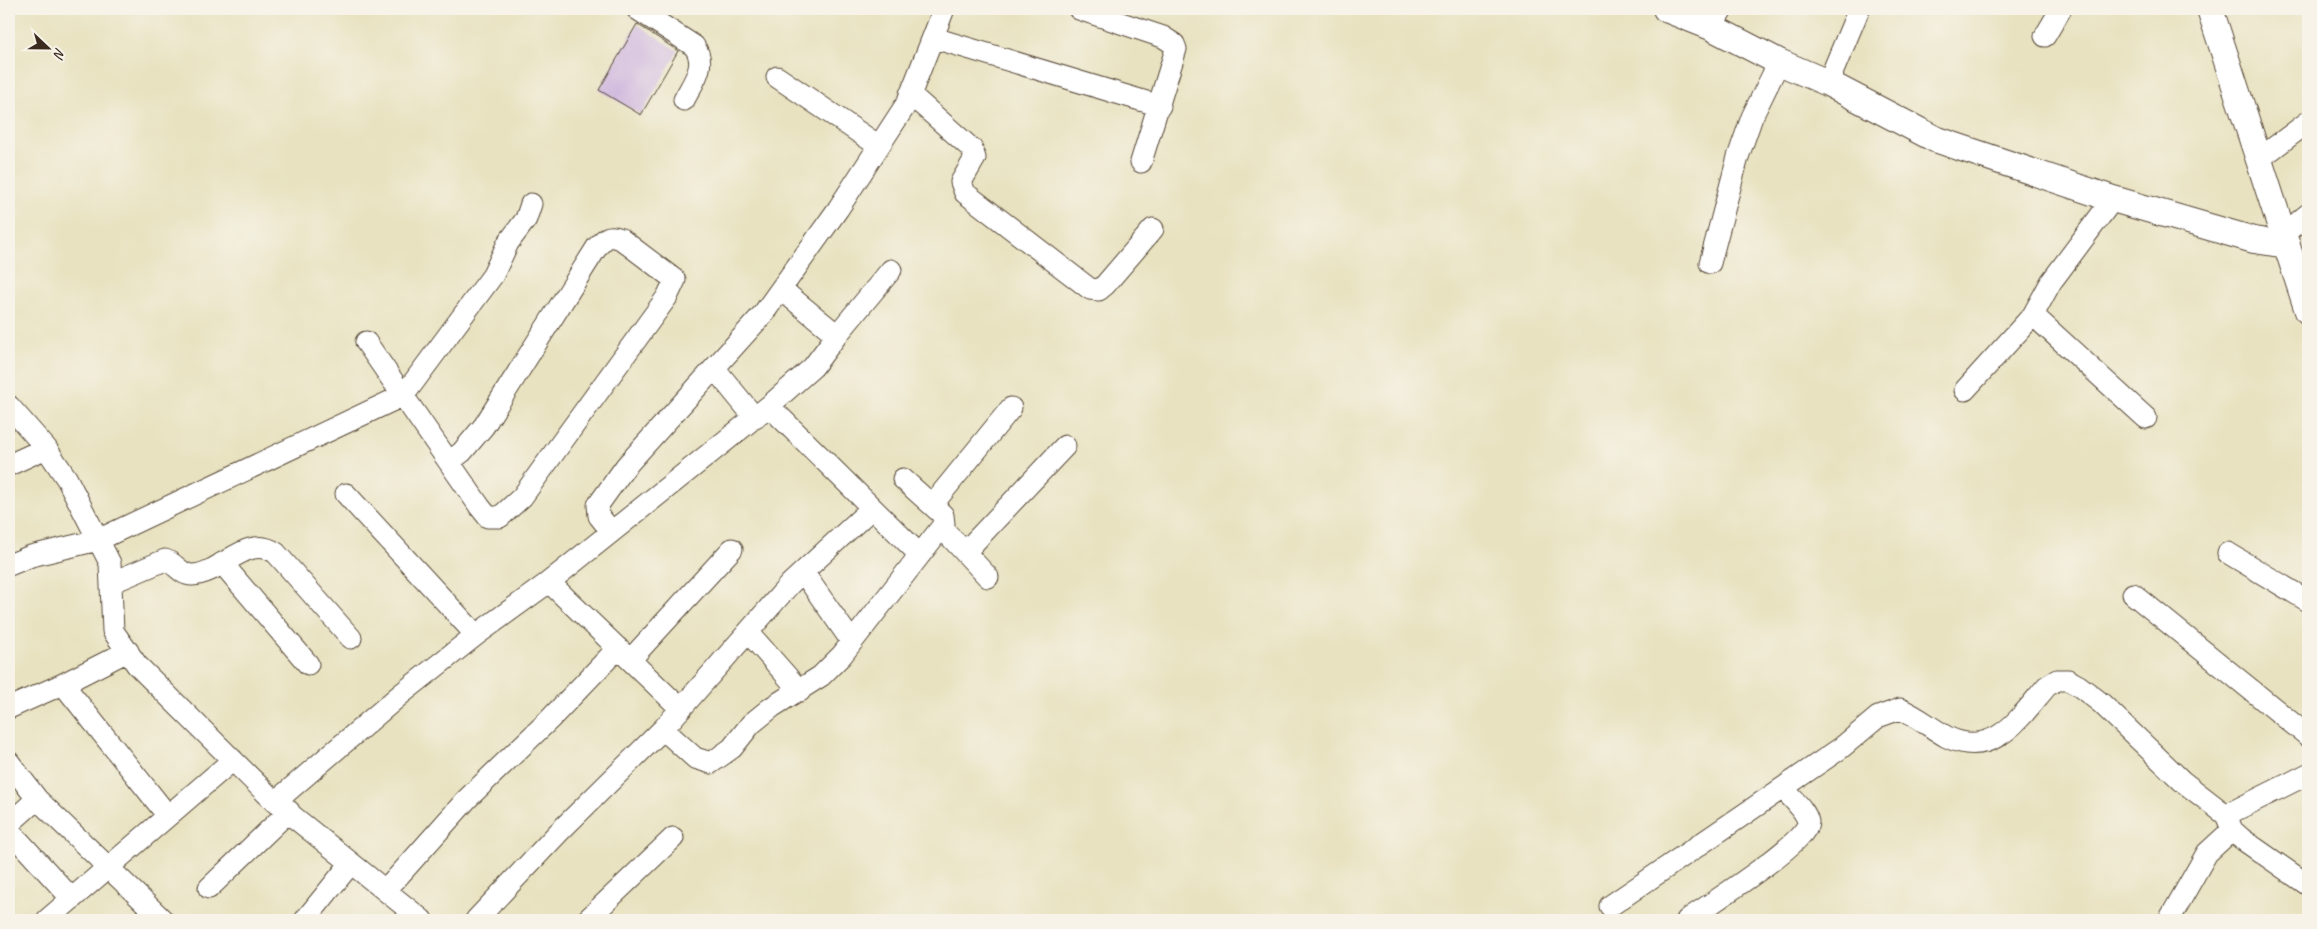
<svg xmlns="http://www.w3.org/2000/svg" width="2317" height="929" font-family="Caveat,sans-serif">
<rect width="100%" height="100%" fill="#f7f3e8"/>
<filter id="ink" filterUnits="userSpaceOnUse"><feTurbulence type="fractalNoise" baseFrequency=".02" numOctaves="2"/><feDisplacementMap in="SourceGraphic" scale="10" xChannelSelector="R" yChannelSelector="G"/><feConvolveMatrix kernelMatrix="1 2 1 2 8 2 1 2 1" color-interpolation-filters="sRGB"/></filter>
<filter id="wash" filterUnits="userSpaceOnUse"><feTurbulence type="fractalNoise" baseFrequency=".0096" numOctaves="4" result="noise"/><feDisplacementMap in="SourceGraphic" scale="20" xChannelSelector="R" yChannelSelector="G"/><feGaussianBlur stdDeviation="1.12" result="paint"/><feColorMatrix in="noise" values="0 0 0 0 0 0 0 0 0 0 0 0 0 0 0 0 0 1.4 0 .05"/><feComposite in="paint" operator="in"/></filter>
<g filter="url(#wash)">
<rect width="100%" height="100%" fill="#e8e2c0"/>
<g id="blocks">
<path fill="#ccb3dd" d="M637 24 678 51 641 115 599 90Z"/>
</g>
</g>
<g filter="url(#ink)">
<use href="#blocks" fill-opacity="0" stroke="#554636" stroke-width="1"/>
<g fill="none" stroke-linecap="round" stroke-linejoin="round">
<defs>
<path id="minor" d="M637 9 694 46C708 65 693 82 684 100
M1079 9 1163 37 1174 44 1176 49 1141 162
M1711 27 1722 9
M2045 36 2061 9
M934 38 1160 106
M777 77 879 146
M1828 83 1859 9
M910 94 972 149 975 158 961 182 965 193 1090 289 1099 290 1105 285 1153 229
M2259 159 2308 122
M2284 234 2308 214
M1710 263 1738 157 1752 117 1779 62
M782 290 837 335 891 270
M2033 315 2146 418
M366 342 480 507 488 517H500L522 497 667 297 675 280 621 239C609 234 606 237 597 247L484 426 462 452 449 462
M715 369 755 418
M1965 390 2033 315 2051 282 2113 199
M9 406 46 448 67 479 110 563 113 631 137 665 275 802 422 920
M769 406 920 555
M9 465 46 448
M346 494 476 635
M932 505 1011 408
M942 528 988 577
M611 531 599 516 598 505 626 466 763 314 838 209 907 103 944 9
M965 552 1065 446
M2228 553 2308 601
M222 563 308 664
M9 565 31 556 98 540 404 395 493 275 508 243 526 219 531 204
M803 572 852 642
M549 582 681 709
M111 583 165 560C176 563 180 575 192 575 222 574 247 533 276 553L351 638
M2133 594 2308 736
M748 632 800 691
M631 659 732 549
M63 684 168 816
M9 708 63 684 128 651
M663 729 695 758 711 763 732 748 751 724 772 707 821 676 842 655 944 524 943 515 903 479
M9 762 37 799 9 824
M37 799 163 920
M275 802 400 695 476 635 549 582 769 406 813 367 837 335
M2227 817 2232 830 2242 839 2308 885
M9 830 72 899
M209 888 289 811
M386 890 467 799 550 719 618 648
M1610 906 1841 748 1878 717 1900 709C1917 716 1931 728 1947 737 1994 760 2020 717 2047 686L2057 680H2068L2079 686 2101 703 2182 781 2226 815 2308 774
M47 920 233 760
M305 920 351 863
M476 920 559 832 663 729 790 584 872 508
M587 920 673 838
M1687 920C1705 907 1811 840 1808 822 1806 810 1790 797 1783 788
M2169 920 2207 853 2232 830"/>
<path id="tertiary" d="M1666 9 1711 27 1779 62 1828 83 1935 139 2113 199 2254 240 2287 245
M2210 9 2308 311"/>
</defs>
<use href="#minor" stroke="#554636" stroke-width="23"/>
<use href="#tertiary" stroke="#554636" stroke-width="28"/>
<use href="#minor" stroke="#fff" stroke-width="21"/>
<use href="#tertiary" stroke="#fff" stroke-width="26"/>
</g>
</g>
<rect width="2317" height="929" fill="none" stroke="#f7f3e8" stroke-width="30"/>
<g transform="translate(48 48) rotate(112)" stroke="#f7f3e8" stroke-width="4" paint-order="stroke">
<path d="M0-4L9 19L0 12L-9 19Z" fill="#3b2a1e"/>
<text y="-8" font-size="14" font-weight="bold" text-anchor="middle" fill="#3b2a1e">N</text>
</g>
</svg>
